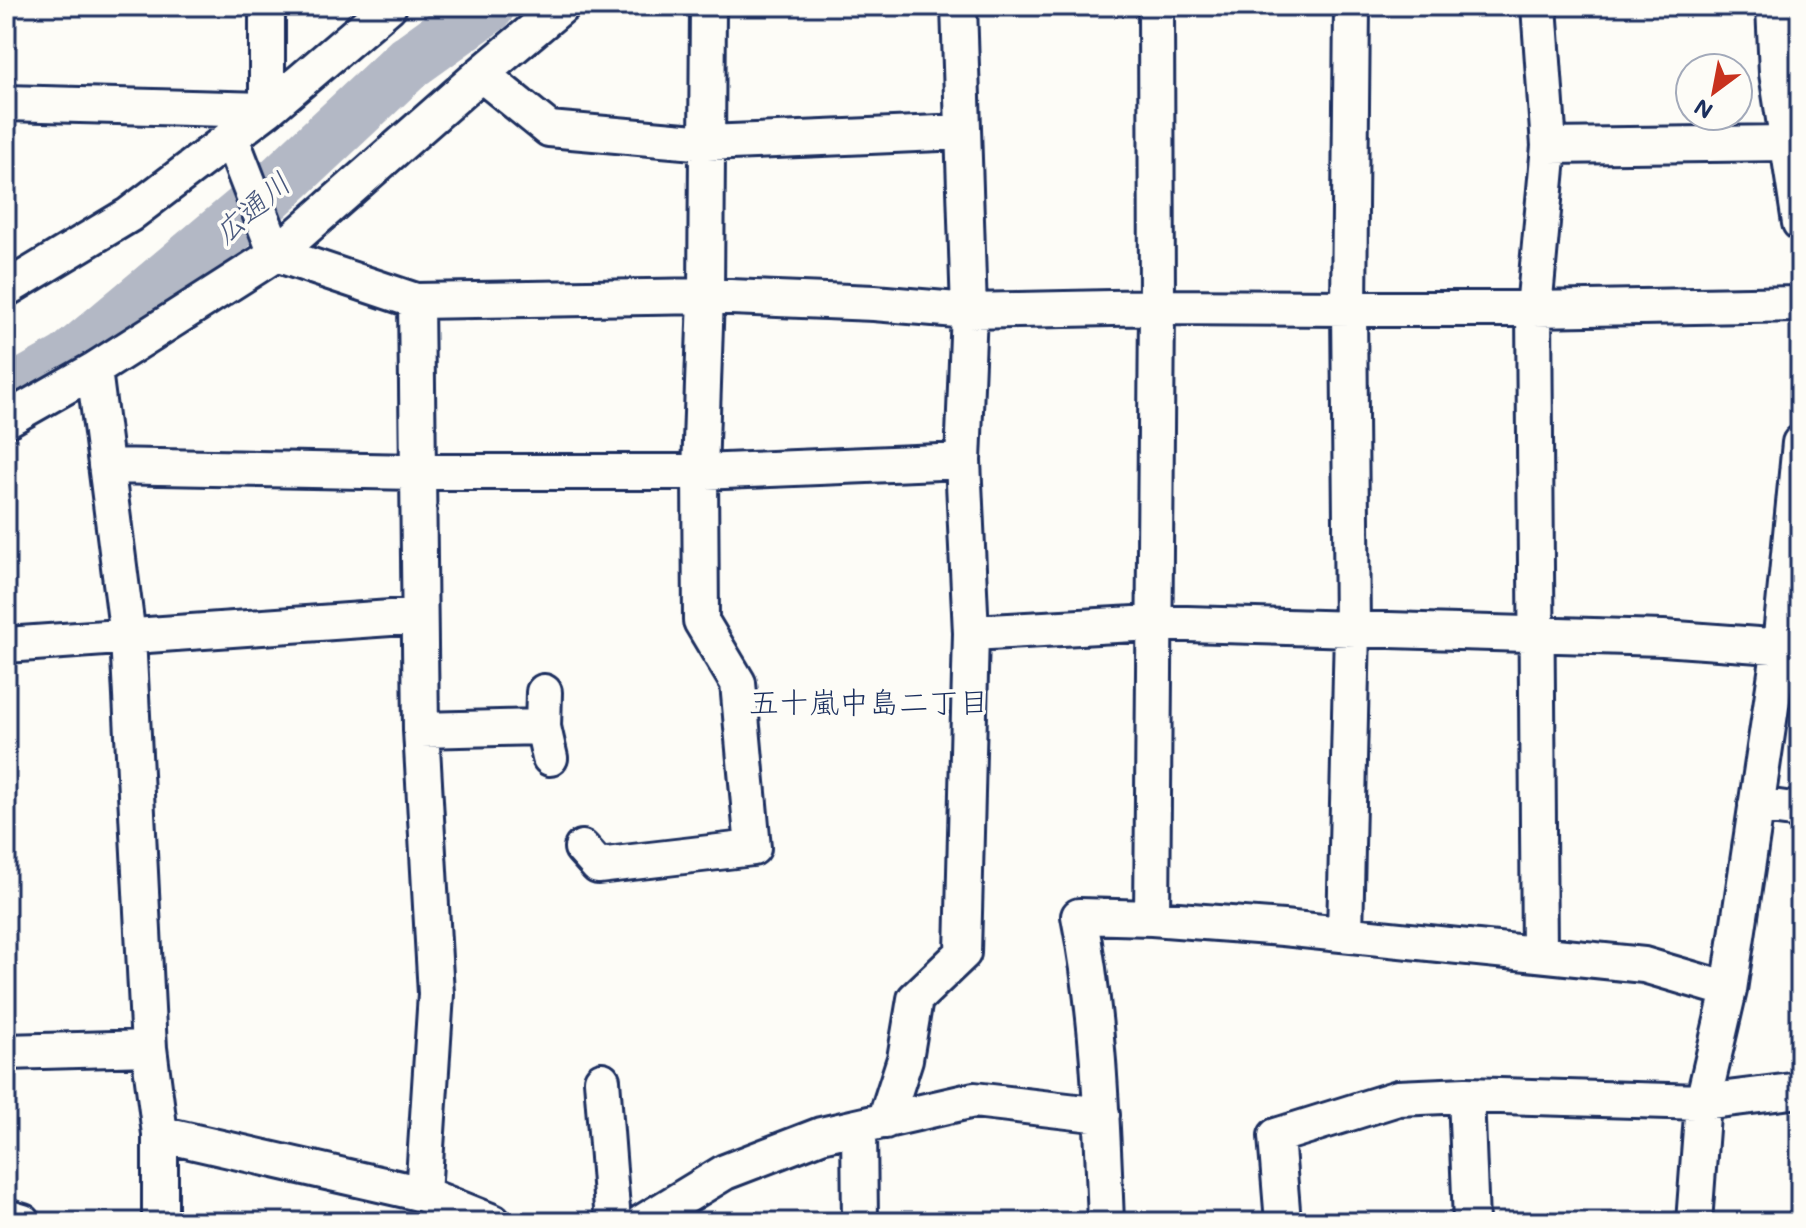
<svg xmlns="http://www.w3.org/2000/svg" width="1806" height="1228" font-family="Mali,'Klee One',sans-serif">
<rect width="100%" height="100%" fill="#fdfcf7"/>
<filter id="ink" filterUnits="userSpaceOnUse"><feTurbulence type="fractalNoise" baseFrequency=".0125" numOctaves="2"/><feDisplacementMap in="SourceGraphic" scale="16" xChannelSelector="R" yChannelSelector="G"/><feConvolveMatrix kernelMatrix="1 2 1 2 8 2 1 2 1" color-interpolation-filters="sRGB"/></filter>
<g filter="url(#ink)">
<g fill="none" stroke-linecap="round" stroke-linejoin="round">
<path stroke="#b3b8c5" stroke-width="56" d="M6 397 69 361 266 196 409 62 487 6"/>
<defs>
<path id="minor" d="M959 6 969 311 963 461
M1539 6 1549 146
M1774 6 1777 73 1800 223
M481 74 562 6
M6 103 267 110 389 6
M231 138 276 254 481 74 549 129 707 143 963 132
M6 289 129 215 267 110V6
M94 370 128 637 149 1048 160 1134V1222
M6 420 94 370 276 254 416 301 706 296 874 303 969 311 1157 307 1534 309 1800 304
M106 466 418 472 416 301
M6 645 419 616
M544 692 543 727 421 730 418 472H700L706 296 708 6
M543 727 550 758
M421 730 436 994 423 1194
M1756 805 1800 811
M582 848 598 866 753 848 738 683 701 621 700 472 963 461 971 633 1153 623 1663 638 1800 648
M1152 918 1157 307 1156 6
M1345 934 1352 629 1349 308 1352 6
M1539 954 1534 309 1549 146 1787 143
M6 1052 149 1048
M602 1080 613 1222
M1466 1095 1703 1102 1800 1090
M885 1121 905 1059 915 999 963 953 971 633
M859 1127 860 1222
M160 1134 423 1194 493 1222
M6 1217 23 1222
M643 1222 725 1172 821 1135 974 1100 1102 1115
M1106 1222C1102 1120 1099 1016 1079 916L1152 918 1283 928 1644 965 1729 990
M1283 1222 1276 1136 1398 1098 1466 1095 1471 1222
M1694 1222 1703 1102 1729 990 1780 646 1800 443"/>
</defs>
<use href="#minor" stroke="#1b2f5e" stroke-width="40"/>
<use href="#minor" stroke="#fdfcf7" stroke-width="34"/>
</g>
</g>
<g text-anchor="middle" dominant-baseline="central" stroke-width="7" stroke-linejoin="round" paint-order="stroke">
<g font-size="30" font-style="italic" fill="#49587d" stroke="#fdfcf7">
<text transform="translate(251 207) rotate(-41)">広通川</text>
</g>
<g font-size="30" fill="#1b2f5e" stroke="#fdfcf7">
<text x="869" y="701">五十嵐中島二丁目</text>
</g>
</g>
<rect width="1806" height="1228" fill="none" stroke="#fdfcf7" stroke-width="32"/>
<rect x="16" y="16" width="1774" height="1196" fill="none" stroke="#1b2f5e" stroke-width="3" filter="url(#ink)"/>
<g transform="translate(1714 92) rotate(212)"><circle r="38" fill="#fdfcf7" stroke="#a3aaba" stroke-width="2"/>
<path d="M0-6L14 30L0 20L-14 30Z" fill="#c8321e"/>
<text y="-12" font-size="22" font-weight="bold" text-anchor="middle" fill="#1b2f5e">N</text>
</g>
</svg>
